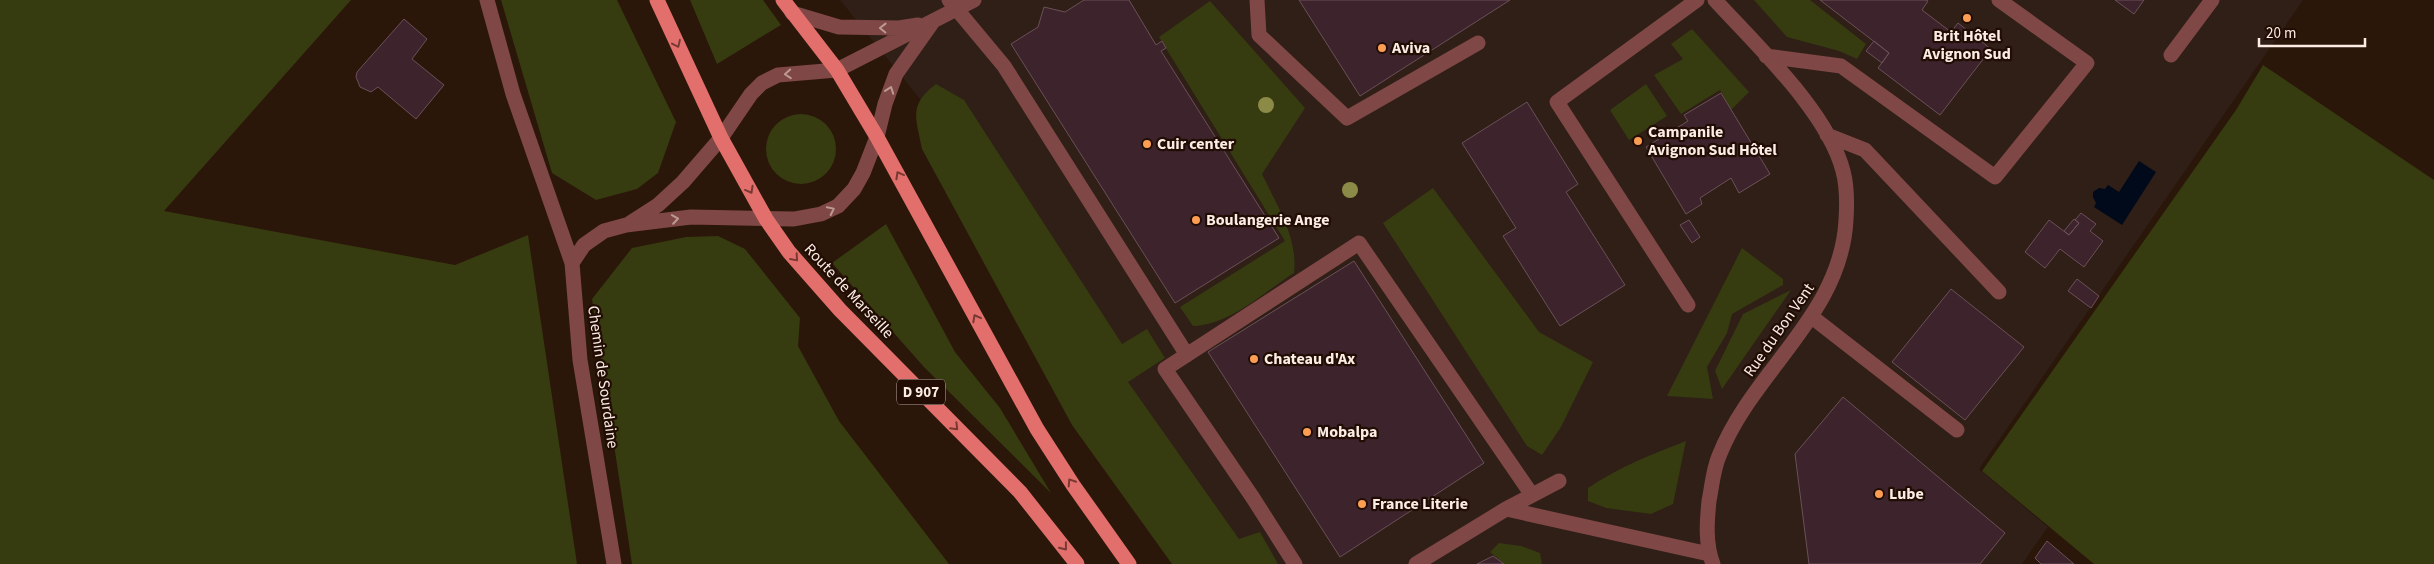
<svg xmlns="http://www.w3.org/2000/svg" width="2434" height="564" font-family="'Source Sans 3',sans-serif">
<rect width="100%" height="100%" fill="#2b160a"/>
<path fill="#2f1f17" d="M840 0H2303L1979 469 2048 527 2022 564H1245L936 119Z"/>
<path fill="#363b10" d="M0 0H351L164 211 455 265 528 235 577 564H0Z
M501 0H617L676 122 658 173 637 189 596 200 552 173Z
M690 0H763L781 25 717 64Z
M1754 0H1810L1866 44 1857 59 1839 51 1787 37Z
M1210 1 1305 108 1262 174C1277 206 1298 237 1294 273 1264 292 1230 325 1193 326L1180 307 1285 241 1159 37Z
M1692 29 1749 92 1731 110 1720 90 1681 114 1654 75 1683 59 1671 44Z
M2263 65 2434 180V564H2094L1982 471 2236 110Z
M936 84 964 100 1122 344 1147 329 1165 358 1128 382 1239 539 1260 532 1278 564H1172L1072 425 922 149C916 118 908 105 936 84Z
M1646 84 1667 116 1629 140 1610 110Z
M766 149a35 35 0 1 1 70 0a35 35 0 1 1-70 0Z
M1433 188 1539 332 1593 362 1561 427 1542 455 1527 446 1383 223Z
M886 224 955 352 1000 408 1051 493 924 367 832 263Z
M718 236 745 249 800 318 798 346 839 421 949 564H632L592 299 632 248 686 237Z
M1742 248 1783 279V285L1732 314 1727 333 1707 367 1713 399 1667 396Z
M1791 290 1722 389 1715 371 1743 314Z
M1686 441 1673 504 1651 514 1606 508 1588 501V488C1619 467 1652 454 1686 441Z
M1499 543 1521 546 1540 553 1542 564H1504L1490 552Z"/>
<path fill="#000a1a" d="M2139 161 2156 172 2122 225 2094 207 2096 203 2093 197V192L2099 188 2105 189 2108 185 2119 192Z"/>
<path fill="#3c232c" stroke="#6c5058" d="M1084 0H1129L1156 45 1162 41 1166 48 1161 51 1279 238 1175 303 1011 44 1038 27 1044 7 1065 12Z
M1299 0H1510L1360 96Z
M1820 0H1926L1928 1 1922 10 1951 32 1958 23 1991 49 1940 115 1878 68 1889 53Z
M2115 0H2144L2134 14Z
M404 19 427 39 412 59 444 85 416 119 378 87 371 92 360 87 356 77 357 72Z
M1874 41 1889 53 1882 63 1866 51Z
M1721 93 1770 174 1739 193 1731 178 1700 198 1702 204 1686 214 1646 147 1688 121 1684 115Z
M1527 102 1578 184 1566 192 1625 285 1560 326 1503 236 1516 228 1462 143Z
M2081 213 2096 224 2090 231 2103 241 2084 267 2060 249 2045 268 2025 252 2049 220 2069 235 2079 223 2075 220Z
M2074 219 2079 223 2069 235 2064 231Z
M1689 220 1700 237 1692 243 1680 225Z
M1354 261 1484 463 1340 557 1208 352Z
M2077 279 2099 296 2091 308 2068 291Z
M1951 289 2024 347 1965 420 1892 362Z
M1843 397 2005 533 1980 564H1809L1795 454Z
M2047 541 2074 564H2041L2035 558Z
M1493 556 1504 564H1477Z"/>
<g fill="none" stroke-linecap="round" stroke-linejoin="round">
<path stroke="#7f4745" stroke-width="15" d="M487 0 513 94 572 263
M949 0 1004 66 1187 355
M1257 0 1259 35 1347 118 1478 43
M792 13 839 27 899 28 918 25
M2171 55 2212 0
M1766 56 1841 66 1995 177 2087 63 1999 0
M1827 135 1865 150 1999 292
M630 223 658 205 683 182 721 138 751 94 762 83 778 75 837 70 974 0
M1688 305 1557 102 1697 0
M1812 317 1957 430
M1506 509 1559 481
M614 564 580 360 572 263 584 245 604 231 626 225 691 217 794 219 821 214 838 206 854 189 863 173 877 137 885 104 896 74 932 23
M1295 564 1253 498 1165 369 1359 243 1532 495
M1416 564 1506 509 1709 554
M1713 564C1705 544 1707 521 1709 501 1712 486 1713 470 1719 456 1752 371 1841 316 1846 220 1847 205 1847 186 1843 171 1828 112 1756 45 1715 0"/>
<path stroke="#e26f6c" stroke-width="15" d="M657 0 721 138 766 219 789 252 840 310 1020 492 1077 564
M783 0 837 70 877 137 1037 429 1073 485 1129 564"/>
</g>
<g fill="#8b8b47">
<circle cx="1266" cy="105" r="8"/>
<circle cx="1350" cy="190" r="8"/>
</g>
<defs><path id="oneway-chevron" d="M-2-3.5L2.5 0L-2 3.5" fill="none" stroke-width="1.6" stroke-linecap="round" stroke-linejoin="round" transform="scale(1.25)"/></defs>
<g stroke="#bd9a94">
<use href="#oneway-chevron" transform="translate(883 28) rotate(-179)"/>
<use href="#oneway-chevron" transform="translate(788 74) rotate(176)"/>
<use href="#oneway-chevron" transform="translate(890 90) rotate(-70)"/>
<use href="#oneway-chevron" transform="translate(831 210) rotate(-26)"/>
<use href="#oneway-chevron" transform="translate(675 219) rotate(-8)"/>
</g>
<g stroke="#783932">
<use href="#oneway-chevron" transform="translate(677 44) rotate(65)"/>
<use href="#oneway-chevron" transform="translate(899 175) rotate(-119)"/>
<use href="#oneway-chevron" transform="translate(750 190) rotate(61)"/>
<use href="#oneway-chevron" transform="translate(795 258) rotate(49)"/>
<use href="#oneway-chevron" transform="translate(976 318) rotate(-118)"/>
<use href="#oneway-chevron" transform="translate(955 427) rotate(45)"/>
<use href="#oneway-chevron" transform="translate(1071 482) rotate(-123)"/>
<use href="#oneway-chevron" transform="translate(1064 547) rotate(52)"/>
</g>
<g fill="#fc9d54" stroke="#210d03" stroke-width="2">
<circle cx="1967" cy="18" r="5"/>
<circle cx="1382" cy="48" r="5"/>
<circle cx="1638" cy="141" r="5"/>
<circle cx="1147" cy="144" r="5"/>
<circle cx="1196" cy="220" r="5"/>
<circle cx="1254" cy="359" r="5"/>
<circle cx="1307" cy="432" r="5"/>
<circle cx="1879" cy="494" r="5"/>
<circle cx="1362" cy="504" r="5"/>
</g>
<g text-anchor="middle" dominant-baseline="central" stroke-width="4.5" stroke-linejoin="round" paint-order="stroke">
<rect fill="#210d03" stroke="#baa9a0" stroke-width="1" x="897" y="379.5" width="48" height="25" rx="4"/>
<g font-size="15" font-weight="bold" fill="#fbece4">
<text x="921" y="392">D 907</text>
</g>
<g font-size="16" font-weight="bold" fill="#fbece4" stroke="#210d03" text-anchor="start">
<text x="1967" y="36" text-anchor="middle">Brit Hôtel<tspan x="1967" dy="18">Avignon Sud</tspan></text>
<text x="1392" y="48">Aviva</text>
<text x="1648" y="132">Campanile<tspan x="1648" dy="18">Avignon Sud Hôtel</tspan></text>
<text x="1157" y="144">Cuir center</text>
<text x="1206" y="220">Boulangerie Ange</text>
<text x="1264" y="359">Chateau d'Ax</text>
<text x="1317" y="432">Mobalpa</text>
<text x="1889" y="494">Lube</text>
<text x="1372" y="504">France Literie</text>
</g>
<g font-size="16" fill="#fbece4" stroke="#210d03">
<text transform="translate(849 291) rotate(47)">Route de Marseille</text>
<text transform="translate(1779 330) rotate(-55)">Rue du Bon Vent</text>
<text transform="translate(603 377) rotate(82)">Chemin de Sourdaine</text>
</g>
</g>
<path d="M2259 38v8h106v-8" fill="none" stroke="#fbece4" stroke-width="2.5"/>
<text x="2266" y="38" font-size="15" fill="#fbece4" stroke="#210d03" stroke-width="4" paint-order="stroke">20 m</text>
</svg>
